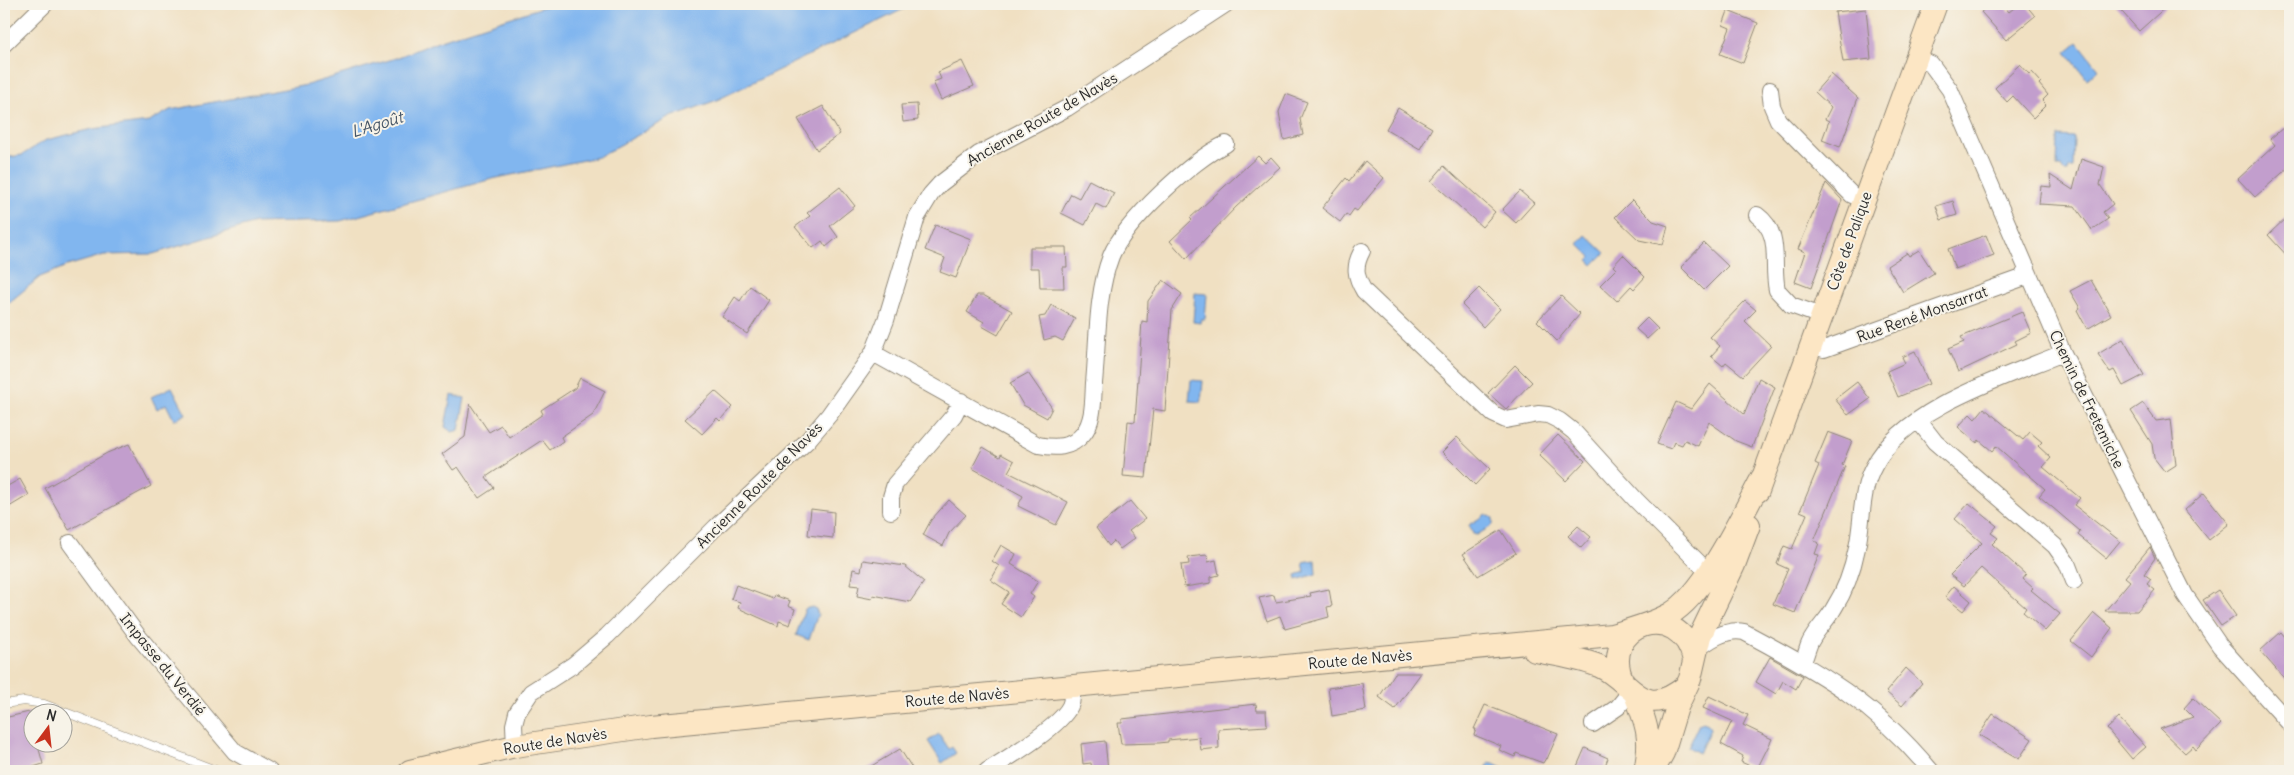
<svg xmlns="http://www.w3.org/2000/svg" width="2294" height="775" font-family="Delius,sans-serif">
<rect width="100%" height="100%" fill="#f7f3e8"/>
<filter id="ink" filterUnits="userSpaceOnUse"><feTurbulence type="fractalNoise" baseFrequency=".02" numOctaves="2"/><feDisplacementMap in="SourceGraphic" scale="10" xChannelSelector="R" yChannelSelector="G"/><feConvolveMatrix kernelMatrix="1 2 1 2 8 2 1 2 1" color-interpolation-filters="sRGB"/></filter>
<filter id="wash" filterUnits="userSpaceOnUse"><feTurbulence type="fractalNoise" baseFrequency=".0096" numOctaves="4" result="noise"/><feDisplacementMap in="SourceGraphic" scale="20" xChannelSelector="R" yChannelSelector="G"/><feGaussianBlur stdDeviation="1.12" result="paint"/><feColorMatrix in="noise" values="0 0 0 0 0 0 0 0 0 0 0 0 0 0 0 0 0 1.4 0 .05"/><feComposite in="paint" operator="in"/></filter>
<g filter="url(#wash)">
<rect width="100%" height="100%" fill="#f0e0c2"/>
<path fill="#81b6ef" stroke="#56708d" d="M552 4H914L717 100 671 117 598 157 492 179 340 221 255 223 153 254 104 255 67 266 40 277 6 305 7 327 4 329V158L22 155 46 140 92 129 149 122 170 110 307 85 396 58 438 41Z
M2078 42 2099 69 2087 79 2066 52Z
M2058 136 2074 137 2073 168H2069L2068 172H2064L2061 167H2057Z
M1586 235 1605 253 1593 265 1588 260 1591 257 1578 244Z
M1195 293 1207 294 1205 319H1201L1200 323 1193 322Z
M1191 380 1203 381 1201 402 1189 401Z
M172 387 186 414 174 420 166 404 157 409 151 397Z
M451 395 465 398 459 430 452 432 445 427Z
M1486 514 1493 518V525L1477 535 1473 534 1469 525Z
M1315 560 1316 574 1297 580 1296 575 1305 572 1303 562Z
M812 607 816 609 818 614 809 640 796 635 805 609Z
M1703 722 1708 724 1710 729 1699 753 1688 747 1699 724Z
M939 734 949 749 952 747 956 753 942 763 928 741Z
M1489 762 1509 771H1485Z"/>
<g id="blocks">
<path fill="#c29ecd" d="M1991 4H2002L2009 12 2019 4H2025L2035 16 2006 40 1981 12Z
M2115 4H2169L2139 31Z
M1866 9 1871 59 1843 62 1835 12Z
M1728 11 1758 23 1743 63 1720 54 1730 28 1723 25Z
M962 61 974 86 941 100 933 82 941 79 938 72Z
M2020 64 2029 74 2032 72 2041 82 2039 84 2048 95 2042 101 2046 105 2033 118 2013 96 2007 102 1995 88Z
M1831 74 1858 98 1840 147 1822 140 1829 121 1825 119 1831 107 1815 92Z
M1286 94 1307 102 1300 119 1303 135 1284 140 1279 112Z
M917 104 918 120 903 122 901 105Z
M823 106 840 134 817 150 798 119Z
M1398 108 1432 128 1420 149 1386 129Z
M2284 127 2290 132V166L2255 197 2238 179 2275 145 2270 139Z
M1258 156 1265 163 1271 157 1280 167 1236 207 1186 259 1170 241 1192 220 1190 218Z
M2081 159 2104 167 2100 185 2113 204 2103 212 2108 219 2092 230 2075 206 2039 204 2041 186 2051 187 2050 175 2073 190Z
M1365 161 1384 178 1357 211 1354 209 1349 216 1346 214 1340 222 1322 208 1346 178 1349 181Z
M1444 166 1495 212 1482 227 1431 181Z
M1089 180 1114 193 1106 209 1096 204 1085 225 1061 213 1071 194 1079 198Z
M1826 183 1842 200 1811 288 1795 282 1805 252 1798 249Z
M840 187 855 206 830 226 838 237 826 247 822 241 813 248 795 227 810 216 807 213Z
M1520 191 1534 203 1516 223 1502 210Z
M1632 200 1653 221 1668 226 1663 245 1639 240 1615 217Z
M1953 201 1957 215 1941 220 1936 206Z
M2290 214V259L2268 235Z
M935 225 971 239 956 278 940 272 945 258 925 250Z
M1986 235 1994 255 1955 269 1948 249Z
M1704 243 1728 266 1704 290 1681 267Z
M1030 247H1066L1067 267H1063L1064 288H1040L1039 268H1030Z
M1919 250 1934 273 1903 292 1887 266 1907 253 1909 256Z
M1623 255 1645 277 1634 289 1631 286 1617 301 1600 285 1616 269 1613 266Z
M1163 280 1182 294 1172 310 1165 411 1153 409 1146 478 1123 476 1128 421 1135 422 1142 321 1147 322 1148 301Z
M2091 280 2111 315 2087 329 2077 310 2080 308 2070 291Z
M750 286 769 300 747 334 722 317 735 297 740 301Z
M1479 288 1500 309 1483 327 1462 305Z
M977 295H983L1012 311 998 335 982 326 984 322 967 312Z
M1561 296 1580 314 1557 341 1537 321Z
M1745 301 1756 310 1745 321 1771 346 1743 376 1726 362 1723 366 1711 356 1720 346 1710 337Z
M1051 305 1075 318 1063 341 1055 337 1044 340 1039 317 1045 316Z
M2022 312 2031 333 2015 341 2017 344 1958 372 1948 349 1964 342 1961 337Z
M1647 318 1658 329 1647 339 1636 329Z
M2123 339 2144 375 2123 386 2114 370 2110 372 2098 354Z
M1915 351 1929 384 1898 397 1887 371 1905 363 1902 357Z
M1515 365 1532 382 1506 409 1488 393Z
M1028 373 1052 408 1047 418 1023 405 1010 383Z
M580 378 605 391 593 415 561 437 563 441 550 450 542 440 486 477 494 488 479 498 458 467 453 470 442 454 465 437 470 404 489 432 501 425 509 437 543 414 541 410 575 388Z
M1759 378 1775 387 1752 447 1736 441 1709 422 1698 446 1685 440 1682 445 1674 442 1671 449 1657 444 1676 402 1691 409 1710 384 1744 414Z
M1857 382 1870 399 1848 415 1835 399Z
M715 391 733 407 720 421 717 418 702 434 685 419Z
M2143 403 2156 421 2171 419 2176 465 2165 472 2154 458 2152 444 2131 411Z
M1984 408 2023 440 2030 432 2042 442 2038 446 2051 458 2043 467 2080 498 2074 505 2120 541 2106 558 2078 535 2080 531 2039 496 2045 489 1996 446 1992 451 1979 440 1977 443 1958 427 1970 414 1975 419Z
M1828 432 1852 441 1842 465 1845 466 1814 541 1819 543 1815 554 1819 555 1795 613 1773 604 1788 569 1777 564 1784 546 1792 549 1807 514 1800 511 1819 465 1815 463Z
M1558 435 1585 461 1566 481 1539 455Z
M1457 437 1490 469 1475 485 1442 452Z
M129 444 151 486 69 530 45 488 107 453Z
M983 447 1000 457 1001 454 1014 461 1008 472 1068 502 1056 525 1018 506 1023 496 972 468Z
M20 479 29 495 4 510V488Z
M2204 493 2229 524 2209 540 2185 510Z
M949 500 966 515 949 533 943 546 923 535 931 520Z
M1130 501 1145 519 1129 531 1135 538 1120 549 1114 541 1109 546 1096 528Z
M1969 503 1997 526 1991 533 1998 538 1992 544 2026 575 2023 579 2033 588 2031 590 2060 614 2045 631 2023 612 2026 608 1981 568 1964 586 1950 575 1982 543 1955 519Z
M811 509 834 512 833 538 808 535Z
M1578 526 1591 537 1581 548 1568 536Z
M1501 530 1516 553 1478 576 1463 554Z
M1001 545 1016 554 1011 564 1038 581 1030 594 1034 597 1021 617 1001 604 1009 592 991 580 999 566 992 561Z
M2150 547 2155 558 2144 574 2151 579 2147 584 2155 590 2137 611H2105L2130 581 2125 577Z
M1207 555 1208 562 1216 560 1219 575 1211 577V583L1184 587 1181 565 1189 564 1188 557Z
M863 560 905 566 924 582 910 602 873 595 872 599 857 596 859 586 850 585 853 569 861 571Z
M736 585 773 599 774 595 790 601 788 606 795 609 790 625 779 621 778 626 738 608 740 602 731 599Z
M1954 586 1971 601 1963 611 1945 597Z
M1329 589 1332 606 1327 607 1329 617 1285 629 1280 616 1267 621 1259 598 1274 595 1276 602 1311 596 1310 593Z
M2218 590 2236 616 2221 626 2203 600Z
M2094 613 2112 628 2091 657 2071 641Z
M2281 632 2290 643V685L2260 651Z
M1770 657 1803 676 1796 689 1783 681 1776 694 1756 682Z
M1906 668 1922 683 1902 706 1886 692Z
M1395 673H1421L1395 709 1379 697Z
M1362 683 1366 710 1332 716 1328 688Z
M1709 696 1748 715 1743 725 1772 739 1757 769 1741 762 1743 756 1721 744 1732 721 1703 708Z
M2193 698 2221 724 2196 750 2193 746 2185 753 2160 729 2193 717 2184 708Z
M1256 704 1257 711H1266L1267 726 1218 729 1219 748 1201 750 1199 737 1168 740V742L1159 743 1121 744 1118 723H1122V719Z
M1485 705 1558 734 1547 759 1546 758 1543 763 1516 753 1515 757 1499 750 1501 746 1474 735 1476 729H1474Z
M29 712 32 725V742H37L43 764 30 768 31 771H4V718Z
M1993 714 2032 739 2019 759 1979 735Z
M2119 718 2146 747 2132 759 2107 729Z
M1105 741 1108 770 1092 771 1091 763 1083 764 1081 744Z
M1585 748 1608 758 1603 771H1575Z
M900 749 914 771H863Z"/>
</g>
</g>
<g filter="url(#ink)">
<use href="#blocks" fill-opacity="0" stroke="#8e8676" stroke-width="1"/>
<g fill="none" stroke-linecap="round" stroke-linejoin="round">
<defs>
<path id="lane" d="M4 704 24 701 44 704 218 771"/>
<path id="street" d="M4 44 45 4
M1916 58 1931 64 1950 90 2063 353 2185 595 2220 646 2290 724
M1770 90 1772 106 1778 120 1852 195 1864 199
M1757 215C1783 234 1771 263 1777 290L1791 305 1821 316
M1362 251C1354 266 1355 276 1364 291L1493 414 1506 420 1538 414 1548 415 1560 421 1574 432 1636 500 1708 572
M1811 345 1824 349 2022 278 2027 268
M873 353 1038 445C1054 448 1071 449 1083 434 1094 421 1093 400 1094 383 1098 342 1096 295 1111 256 1125 222 1193 159 1226 144
M1918 420 1935 442 2055 546 2067 563 2074 581
M891 511V497L895 484 954 415 961 401
M70 543 138 636 235 752 269 771
M1696 651C1708 640 1727 628 1744 632 1821 673 1875 703 1931 771
M1802 663C1807 655 1807 646 1812 639 1818 628 1828 619 1834 608 1845 591 1853 568 1857 548 1863 521 1860 491 1874 466 1904 408 2005 377 2063 353
M1593 724 1618 707 1631 691
M515 746 514 725 517 713 531 692 573 665 607 636 716 527 807 441 829 415 873 353 886 320 917 217 931 194 940 184 979 154 1067 108 1226 4
M987 771C1008 758 1060 727 1070 706 1073 700 1072 694 1071 687"/>
<path id="secondary" d="M1758 491 1936 4
M1535 651C1557 655 1579 658 1599 666 1633 681 1641 722 1685 687
M1623 682C1597 624 1680 597 1694 660
M1635 694C1647 725 1652 739 1645 771
M410 771 515 746 651 726 1612 635C1631 629 1652 624 1670 614 1706 593 1742 515 1762 478
M1653 771 1663 753 1677 707 1690 679 1700 636 1734 565 1749 525"/>
</defs>
<use href="#lane" stroke="#8e8676" stroke-width="9"/>
<use href="#street" stroke="#8e8676" stroke-width="18"/>
<use href="#secondary" stroke="#8e8676" stroke-width="24"/>
<use href="#lane" stroke="#fff" stroke-width="8"/>
<use href="#street" stroke="#fff" stroke-width="16"/>
<use href="#secondary" stroke="#fce6c4" stroke-width="22"/>
</g>
</g>
<g text-anchor="middle" dominant-baseline="central" stroke-width="4" stroke-linejoin="round" paint-order="stroke">
<g font-size="15" fill="#2b2b2b" stroke="#f7f3e8">
<text transform="translate(1042 119) rotate(-30)">Ancienne Route de Navès</text>
<text transform="translate(1849 241) rotate(-70)">Côte de Palique</text>
<text transform="translate(1922 314) rotate(-20)">Rue René Monsarrat</text>
<text transform="translate(2087 399) rotate(64)">Chemin de Fretemiche</text>
<text transform="translate(759 485) rotate(-45)">Ancienne Route de Navès</text>
<text transform="translate(1360 659) rotate(-5)">Route de Navès</text>
<text transform="translate(163 664) rotate(51)">Impasse du Verdié</text>
<text transform="translate(957 697) rotate(-5)">Route de Navès</text>
<text transform="translate(555 741) rotate(-9)">Route de Navès</text>
</g>
<g font-size="16" font-style="italic" fill="#455566" stroke="#f7f3e8">
<text transform="translate(377 124) rotate(-17)">L'Agoût</text>
</g>
</g>
<rect width="2294" height="775" fill="none" stroke="#f7f3e8" stroke-width="20"/>
<g transform="translate(48 728) rotate(15)"><circle r="24" fill="#f7f3e8" stroke="#a5a39c"/>
<path d="M0-4L9 19L0 12L-9 19Z" fill="#c8321e"/>
<text y="-8" font-size="14" font-weight="bold" text-anchor="middle" fill="#2b2b2b">N</text>
</g>
</svg>
